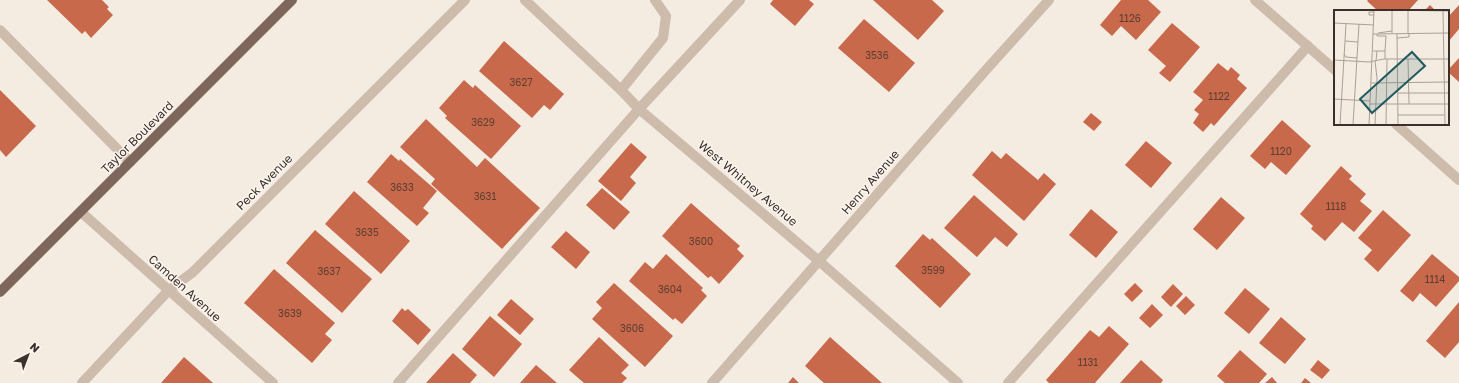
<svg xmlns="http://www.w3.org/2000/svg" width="1459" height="383" font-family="'Golos Text',sans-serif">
<rect width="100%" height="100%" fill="#f4ebe1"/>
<path fill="#c8694b" d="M47 0H102L109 7 107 9 113 15 91 38 85 31 82 34Z
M773 0H809L814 4 795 26 770 4Z
M873 0H932L944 11 918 40Z
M1121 0H1148L1161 12 1136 40 1121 26 1112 36 1100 25Z
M1368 0H1418L1408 11H1378L1367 1Z
M1430 5 1436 11H1424Z
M1459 5V29L1448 42V17Z
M864 19 915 63 889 92 838 48Z
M1172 23 1200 47 1170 82 1159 73 1166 66 1148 50Z
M504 41 564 94 550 110 544 105 532 118 479 71Z
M1459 58V82L1448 72V70Z
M1218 63 1228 71 1231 67 1240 75 1237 79 1247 88 1214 126 1211 123 1203 132 1193 123 1199 114 1194 110 1203 100 1193 92Z
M464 80 473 88 475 85 521 126 491 159 445 118 447 116 439 108Z
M0 90 36 126 6 157 0 150Z
M1091 113 1102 122 1094 131 1083 122Z
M426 119 477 167 485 158 540 208 502 249 431 184 435 179 400 147Z
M1282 120 1311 146 1286 175 1271 162 1265 169 1250 156Z
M1146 141 1172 163 1151 188 1125 165Z
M631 143 647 157 630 177 636 183 621 201 598 181Z
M992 151 1001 159 1006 153 1038 180 1044 173 1056 184 1024 221 972 175Z
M391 154 399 161 400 159 437 191 423 208 429 213 417 226 367 182Z
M1341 166 1352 176 1349 179 1366 194 1360 201 1372 211 1354 232 1342 222 1325 241 1311 229 1313 226 1300 214Z
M602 188 630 212 614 230 586 205Z
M354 191 410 241 381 274 325 224Z
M974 195 1018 234 1007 247 995 237 977 257 944 228Z
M1221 197 1245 218 1217 250 1193 229Z
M691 203 740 246 737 249 744 256 719 284 711 276 708 278 662 236Z
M1091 209 1118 232 1096 258 1069 235Z
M1383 210 1411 235 1378 272 1364 259 1372 250 1358 238Z
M315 230 372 279 342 313 286 263Z
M566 231 590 252 576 269 551 247Z
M923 234 930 240 932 238 971 274 940 308 895 266Z
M666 254 703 288 701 290 707 296 682 324 675 318 673 320 629 281 645 262 653 269Z
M1432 254 1459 277V281L1436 307 1420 293 1413 302 1400 291Z
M274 269 335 323 325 334 332 340 312 363 244 303Z
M614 283 673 336 645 367 592 319 602 308 596 302Z
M1135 283 1143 291 1132 302 1124 294Z
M1173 284 1183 294 1171 307 1161 297Z
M1245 288 1270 309 1249 334 1224 313Z
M1186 296 1195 305 1185 315 1176 306Z
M511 299 534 319 520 335 497 315Z
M1459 302V342L1445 358 1426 341Z
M1152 304 1163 315 1150 328 1139 318Z
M402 308 405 311 408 309 431 330 418 345 392 321Z
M490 316 522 344 494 377 462 349Z
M1281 317 1306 339 1285 364 1259 343Z
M1109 326 1129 344 1095 383H1049L1046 380 1090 330 1099 337Z
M599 337 629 365 621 373 627 378 622 383H584L569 370Z
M830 337 882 383H824L805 366Z
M1240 350 1267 374 1259 383H1225L1217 376Z
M453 353 477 375 470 383H426Z
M184 357 213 383H161Z
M1141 360 1163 380 1161 383H1120Z
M1318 360 1330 370 1322 379 1310 370Z
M536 365 557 383H520Z
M793 377 799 383H788Z
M1272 377 1277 383H1265Z
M1305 378 1311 383H1301Z"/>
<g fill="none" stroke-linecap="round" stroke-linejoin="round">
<path stroke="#cdbbac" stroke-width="10" d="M621 90 663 38 666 16 655 0
M398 383 639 109 740 0
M1008 383 1308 46"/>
<path stroke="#cdbbac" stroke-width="10" d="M525 0 621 90 639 109 819 261 958 383
M1255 0 1335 70
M0 30 130 162
M1396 124 1459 180
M81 212 273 383
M82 383 168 291 193 272 465 0
M712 383 985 71 1049 0"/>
<path stroke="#7d675c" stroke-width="10" d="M0 292 292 0"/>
</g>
<g text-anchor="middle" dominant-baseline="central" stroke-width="3" stroke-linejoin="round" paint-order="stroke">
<g font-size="10" fill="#5e3e33">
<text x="1130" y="18">1126</text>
<text x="877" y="55">3536</text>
<text x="521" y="82">3627</text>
<text x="1219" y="96">1122</text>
<text x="483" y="122">3629</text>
<text x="1281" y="151">1120</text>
<text x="402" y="187">3633</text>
<text x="485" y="196">3631</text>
<text x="1336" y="206">1118</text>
<text x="367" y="232">3635</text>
<text x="701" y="241">3600</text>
<text x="933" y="270">3599</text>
<text x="329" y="271">3637</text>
<text x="1435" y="279">1114</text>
<text x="670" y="289">3604</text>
<text x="290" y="313">3639</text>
<text x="632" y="328">3606</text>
<text x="1088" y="362">1131</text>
</g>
<g font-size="12" fill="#3b302b" stroke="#fbf5ee">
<text transform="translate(137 137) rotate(-45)">Taylor Boulevard</text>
<text transform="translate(264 182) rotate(-45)">Peck Avenue</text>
<text transform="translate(870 182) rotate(-49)">Henry Avenue</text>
<text transform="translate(748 183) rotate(40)">West Whitney Avenue</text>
<text transform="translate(185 288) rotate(42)">Camden Avenue</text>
</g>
</g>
<g transform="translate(1334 10)">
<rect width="115" height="115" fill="#f4ebe1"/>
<path fill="none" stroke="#aaa098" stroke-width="1" d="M49 0 115 1M109 0 111 115M58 1V23M40 5H35V2H40M0 13 40 15M44 23 58 21M63 23 64 115M74 23V1M39 24 115 23M43 24V26H52L51 41M63 28 75 27V23M11 31 24 32M39 41H43L42 51M43 41H51V49M10 44 12 47 23 48M74 49 75 94M0 50 35 52 50 49H115M37 73 115 72M64 83H115M0 89 36 91M36 94H115M64 105H110M6 115 12 14M19 115 25 14M35 115 40 0M41 115 43 68 41 51M52 115 53 49"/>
<path fill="#1f5a5e" fill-opacity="0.15" stroke="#1f5a5e" stroke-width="2" d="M78 42 91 56 38 103 26 89Z"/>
<rect width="115" height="115" fill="none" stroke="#3b302b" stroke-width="2"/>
</g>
<g transform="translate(28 355) rotate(42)" stroke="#fbf5ee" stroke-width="3" paint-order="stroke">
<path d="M0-3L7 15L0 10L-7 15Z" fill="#3b302b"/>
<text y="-6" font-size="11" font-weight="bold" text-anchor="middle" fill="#3b302b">N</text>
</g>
</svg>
